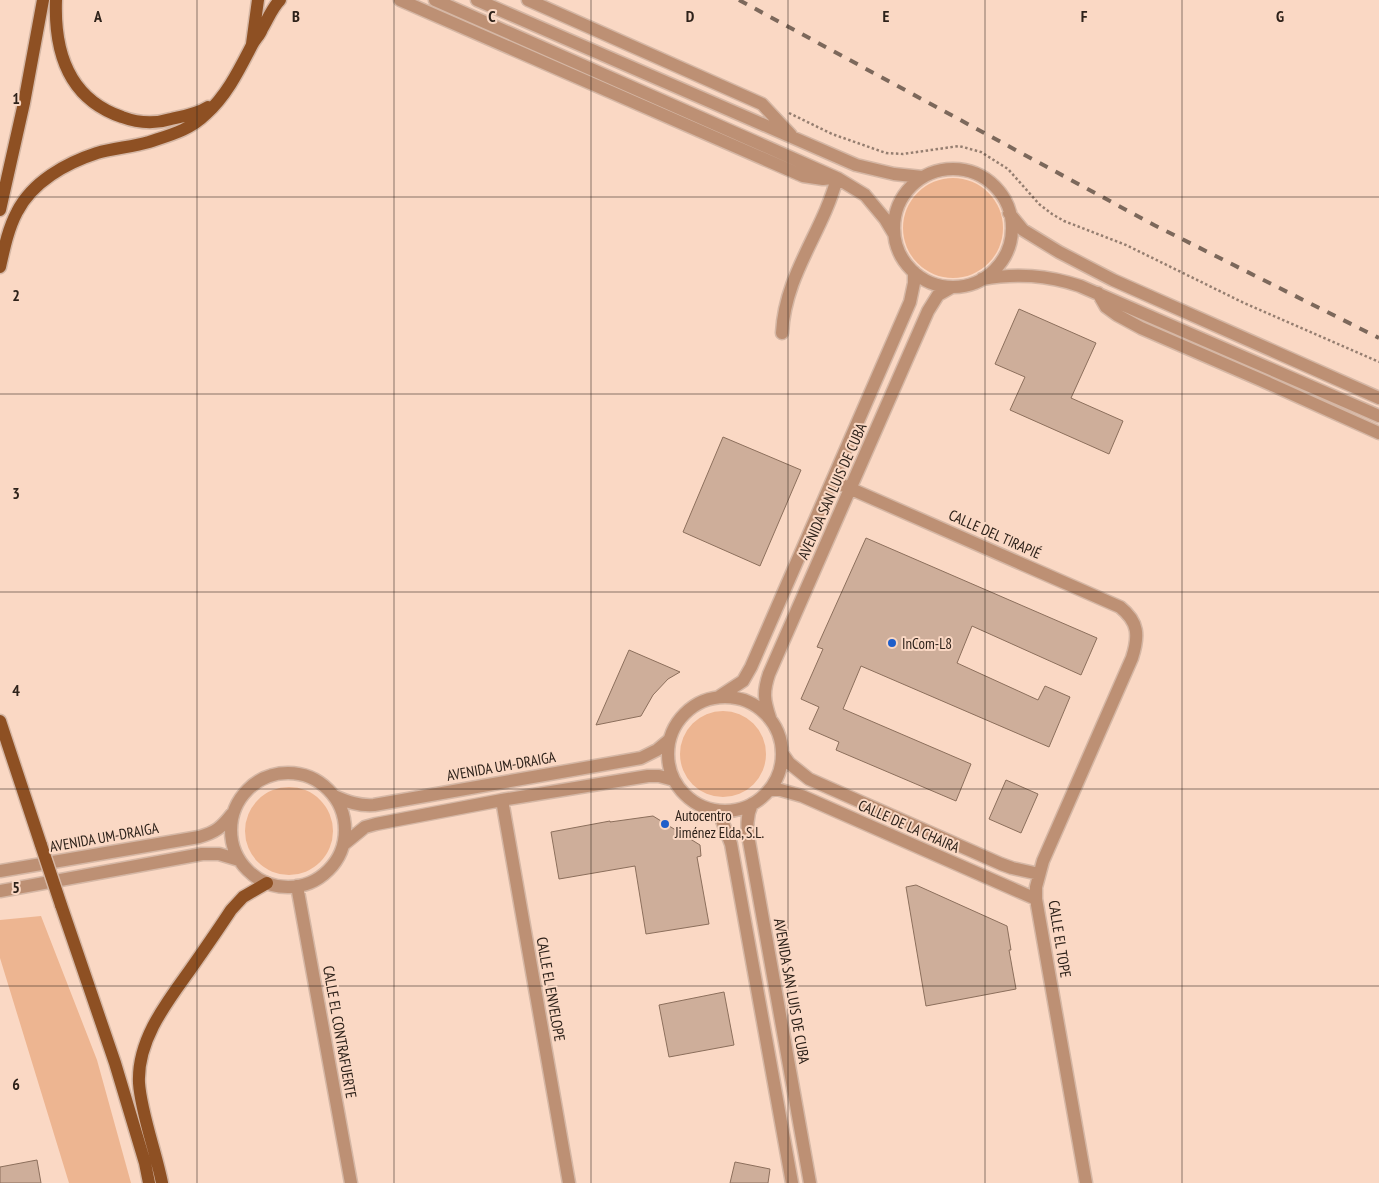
<svg xmlns="http://www.w3.org/2000/svg" width="1379" height="1183" font-family="'PT Sans Narrow',sans-serif">
<rect width="100%" height="100%" fill="#fad8c4"/>
<path fill="#edb591" d="M903 228a50 50 0 1 1 100 0a50 50 0 1 1-100 0Z
M680 754a43 43 0 1 1 86 0a43 43 0 1 1-86 0Z
M245 831a44 44 0 1 1 88 0a44 44 0 1 1-88 0Z
M41 916 97 1060 131 1183H69L0 958V920Z"/>
<path fill="#ceae9a" stroke="#8c6f5c" d="M1019 309 1096 343 1071 398 1123 421 1109 454 1010 410 1025 377 995 364Z
M723 437 801 470 760 566 683 532Z
M866 538 1097 638 1081 675 972 626 957 663 1038 700 1045 686 1070 697 1049 747 861 666 843 709 971 764 956 801 836 750 839 742 809 729 819 707 801 699 823 649 817 647Z
M629 650 680 672 668 679 653 695 641 716 596 725Z
M1006 780 1038 794 1021 833 989 819Z
M653 816 700 845 701 856 697 857 709 924 646 934 635 866 559 879 551 832 610 821V822Z
M916 885 1007 926 1011 950H1009L1016 989 926 1006 906 887Z
M724 992 734 1045 669 1057 659 1005Z
M37 1160 41 1183H0V1167Z
M735 1162 770 1169 768 1183H730Z"/>
<g fill="none" stroke-linecap="round" stroke-linejoin="round">
<defs>
<path id="minor" d="M400 0 803 176 823 179 832 178
M435 0 837 178 865 195 885 219 894 234
M477 0 856 165 894 174 922 177
M528 0 762 104 791 135
M894 228a59 59 0 1 1 118 0a59 59 0 1 1-118 0Z
M1009 213 1023 230 1059 252 1113 280 1379 398
M982 279C1017 273 1047 275 1080 286L1379 416
M1098 293 1106 307 1117 315 1141 328 1261 380 1379 433
M782 333C785 274 823 232 837 178
M833 481 1120 607C1139 622 1139 636 1132 658L1043 861 1036 887V899L1086 1183
M720 696 743 681 751 667 910 302 914 283V272
M668 754a57 57 0 1 1 114 0a57 57 0 1 1-114 0Z
M770 718C764 700 763 692 769 674L928 311 938 295 952 287
M782 753 789 763 809 779 1001 864 1012 868 1039 874
M231 830a57 57 0 1 1 114 0a57 57 0 1 1-114 0Z
M768 791 777 789 802 796 1036 899
M334 796C348 802 359 806 374 805L641 758 657 750 669 740
M502 800 569 1183
M752 804C746 817 747 828 749 841L810 1183
M713 810 721 818 731 844 792 1183
M343 845 365 827 376 824 502 800 648 776H659L674 780
M0 871 199 837C216 832 221 828 232 814
M297 886 351 1183
M0 891 202 854H219L239 860"/>
<path id="major" d="M56 0C54 53 69 99 122 117 138 123 155 124 171 119 184 116 197 114 208 107
M252 44 258 0
M0 210 24 103 43 0
M0 267C4 249 8 229 17 212 32 182 66 163 97 153 114 148 132 147 149 142 170 135 190 130 206 114 227 95 239 70 252 45 255 39 260 35 262 29 268 19 272 8 280 0
M0 721 41 845
M61 905 115 1063 145 1163 149 1183
M162 1183C156 1152 141 1113 139 1083 137 1040 167 1002 190 970 204 950 218 930 231 910L243 897 267 883"/>
</defs>
<use href="#minor" stroke="#d5b7a5" stroke-width="15"/>
<use href="#major" stroke="#d5b7a5" stroke-width="15"/>
<path stroke="#957e70" stroke-width="2.5" stroke-dasharray="2.5 2.5" stroke-linecap="butt" d="M789 113 832 134 886 153 903 154 959 146 981 152 1008 169 1039 204 1052 214 1064 221 1126 245 1244 303 1379 362"/>
<use href="#minor" stroke="#bd9074" stroke-width="12"/>
<use href="#major" stroke="#8e5023" stroke-width="12"/>
<path stroke="#7c685b" stroke-width="4" stroke-dasharray="9 9" stroke-linecap="butt" d="M739 0 1154 225 1379 338"/>
<defs>
<path id="major-bridge" d="M41 845 61 905"/>
</defs>
<use href="#major-bridge" stroke="#d5b7a5" stroke-width="15" stroke-linecap="butt"/>
<use href="#major-bridge" stroke="#8e5023" stroke-width="12"/>
</g>
<path fill="none" stroke="#2e221a" stroke-width="1" stroke-opacity="0.55" d="M197 0V1183M394 0V1183M591 0V1183M788 0V1183M985 0V1183M1182 0V1183M0 197H1379M0 394H1379M0 592H1379M0 789H1379M0 986H1379"/>
<g fill="#1f5eca" stroke="#fad8c4" stroke-width="2">
<circle cx="892" cy="643" r="5"/>
<circle cx="665" cy="824" r="5"/>
</g>
<g text-anchor="middle" dominant-baseline="central" stroke-width="4" stroke-linejoin="round" paint-order="stroke">
<g font-size="15" fill="#2e221a" stroke="#fad8c4">
<text transform="translate(832 491) rotate(-66)">AVENIDA SAN LUIS DE CUBA</text>
<text transform="translate(995 534) rotate(24)">CALLE DEL TIRAPIÉ</text>
<text transform="translate(501 766) rotate(-10)">AVENIDA UM-DRAIGA</text>
<text transform="translate(909 826) rotate(24)">CALLE DE LA CHAIRA</text>
<text transform="translate(104 837) rotate(-10)">AVENIDA UM-DRAIGA</text>
<text transform="translate(1060 939) rotate(81)">CALLE EL TOPE</text>
<text transform="translate(551 989) rotate(80)">CALLE EL ENVELOPE</text>
<text transform="translate(792 991) rotate(80)">AVENIDA SAN LUIS DE CUBA</text>
<text transform="translate(340 1032) rotate(80)">CALLE EL CONTRAFUERTE</text>
</g>
<g font-size="15" fill="#2e221a" stroke="#fad8c4" text-anchor="start">
<text x="902" y="643">InCom-L8</text>
<text x="675" y="815">Autocentro<tspan x="675" dy="17">Jiménez Elda, S.L.</tspan></text>
</g>
</g>
<g font-size="16" text-anchor="middle" font-weight="bold" fill="#2e221a" stroke="#fad8c4" stroke-width="4" stroke-linejoin="round" paint-order="stroke">
<text x="98" y="22">A</text>
<text x="296" y="22">B</text>
<text x="492" y="22">C</text>
<text x="690" y="22">D</text>
<text x="886" y="22">E</text>
<text x="1084" y="22">F</text>
<text x="1280" y="22">G</text>
<text x="16" y="104">1</text>
<text x="16" y="301">2</text>
<text x="16" y="499">3</text>
<text x="16" y="696">4</text>
<text x="16" y="893">5</text>
<text x="16" y="1090">6</text>
</g>
</svg>
